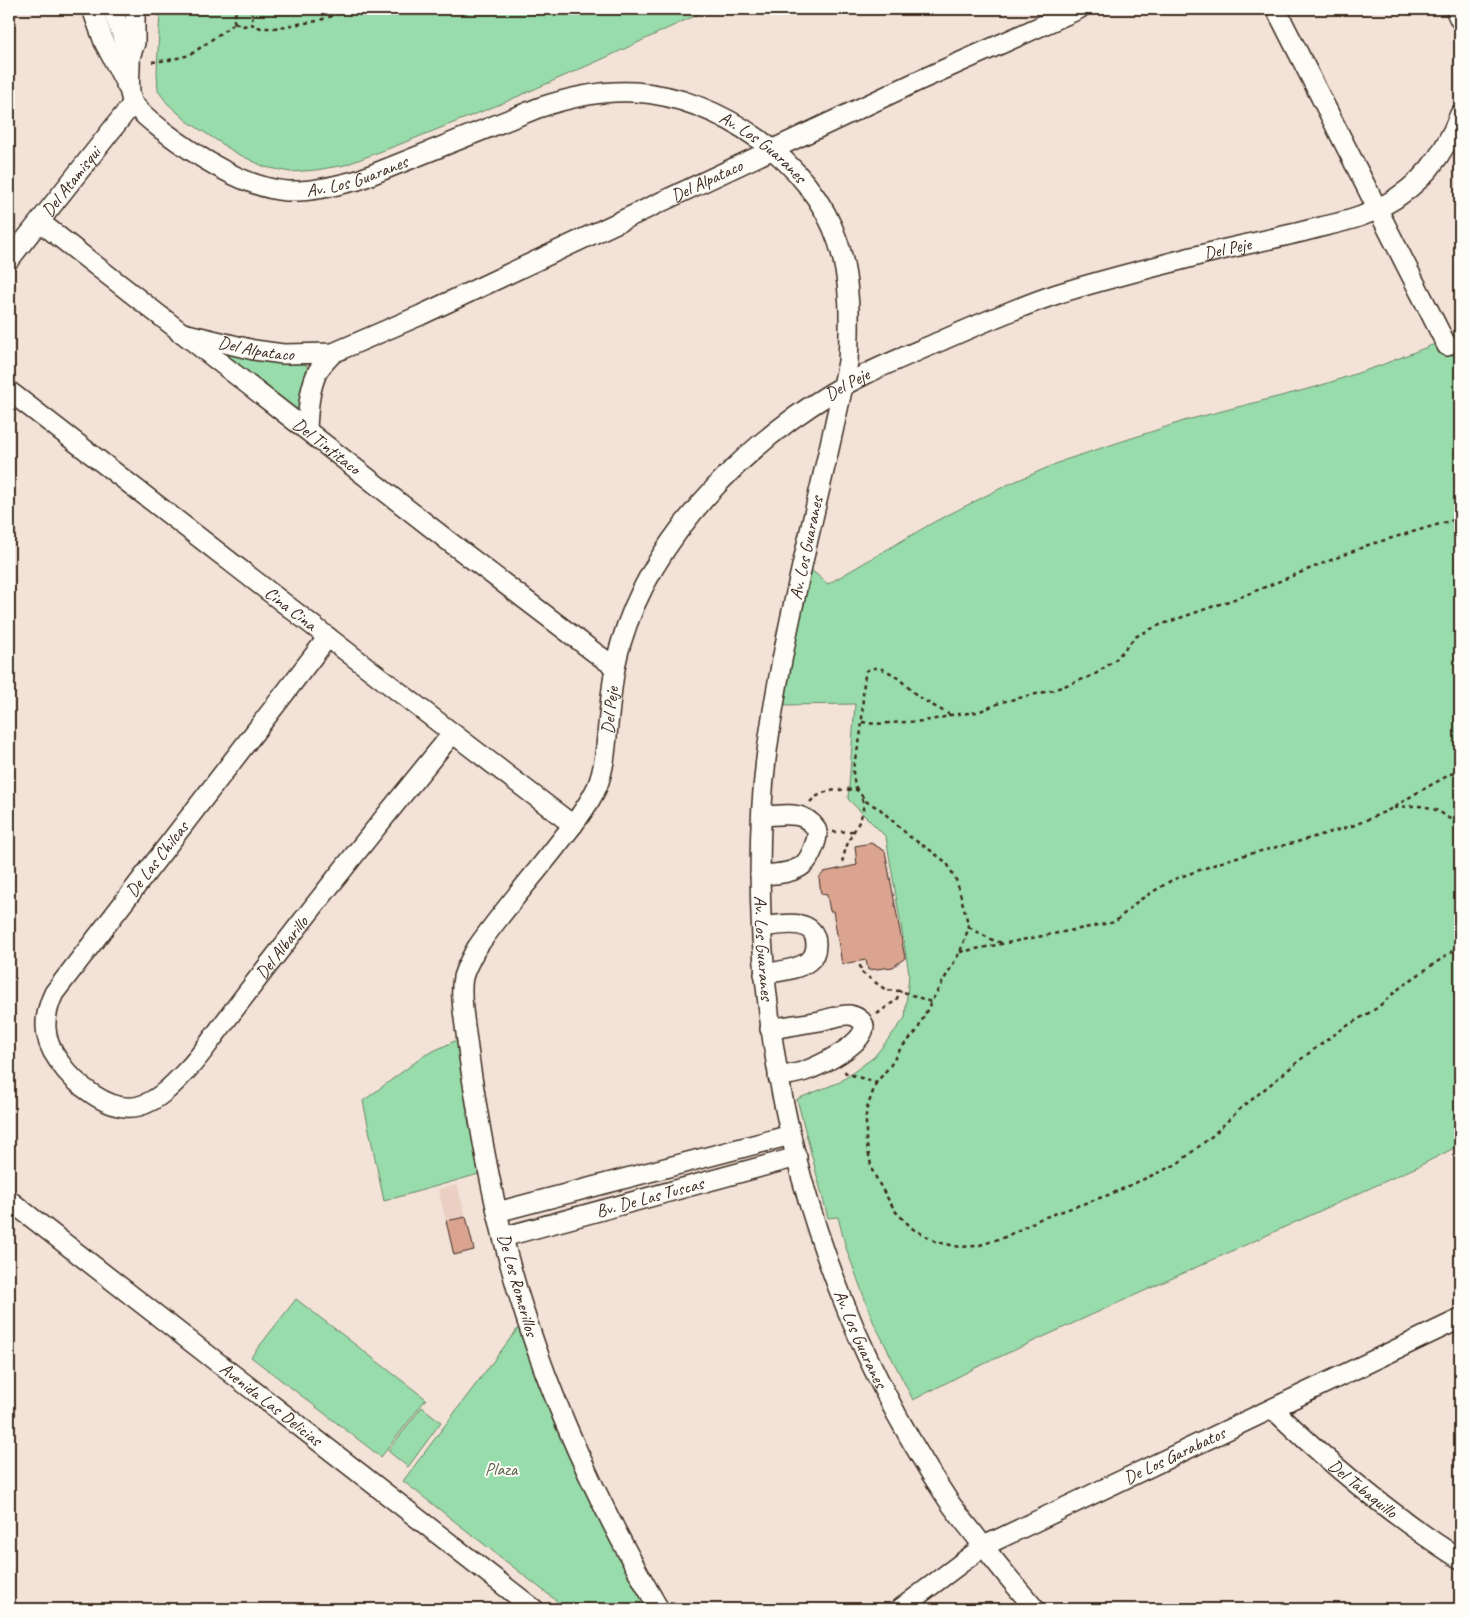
<svg xmlns="http://www.w3.org/2000/svg" width="1469" height="1618" font-family="Caveat,sans-serif">
<rect width="100%" height="100%" fill="#f2e2d8"/>
<filter id="ink" filterUnits="userSpaceOnUse"><feTurbulence type="fractalNoise" baseFrequency=".02" numOctaves="2"/><feDisplacementMap in="SourceGraphic" scale="10" xChannelSelector="R" yChannelSelector="G"/><feConvolveMatrix kernelMatrix="1 2 1 2 8 2 1 2 1" color-interpolation-filters="sRGB"/></filter>
<g filter="url(#ink)">
<path fill="#ebcfc2" d="M457 1185 466 1217 446 1221 438 1189Z"/>
<path fill="#97dcaa" stroke="#698364" d="M160 9H709L605 58 503 103 403 143 345 165 316 170 290 172 265 167 236 153 187 121 168 104 158 91 157 72Z
M1460 331V1145L1421 1165 975 1368 913 1400 873 1321 846 1248 838 1217 828 1218 797 1099 840 1082 874 1057 905 1018 909 973 886 837 848 799 855 704 782 705 810 569 828 584 934 522 1007 485 1065 460 1187 420 1316 387 1379 366 1440 342Z
M214 346 304 362 310 371 303 408 297 414 292 412Z
M459 1039 468 1115 479 1174 384 1201 363 1101 425 1055Z
M296 1299 426 1399 381 1457 251 1357Z
M519 1327 541 1385 655 1609H567L403 1481Z
M422 1407 441 1422 408 1467 388 1451Z"/>
<path fill="#daa490" stroke="#3b2a1e" d="M871 843 885 851 905 958 893 967 868 970 866 960 842 964 833 911H830L827 895 821 894 819 878 824 872 857 865 855 846Z
M466 1217 474 1250 454 1255 446 1221Z"/>
<g fill="none" stroke-linecap="round" stroke-linejoin="round">
<defs>
<g id="street">
<path d="M92 9 104 42 128 88"/>
<path id="s1" d="M112 9C116 21 128 47 130 59 131 72 126 92 134 104 141 114 152 122 162 130 195 155 244 188 287 191 311 192 334 186 358 180L538 108C570 97 602 90 635 92 718 97 812 161 838 242 851 281 850 322 848 362 821 495 783 625 766 759 759 818 759 879 762 938 774 1138 837 1333 948 1500 958 1515 970 1528 980 1542 998 1565 1016 1587 1035 1609"/>
<path d="M1276 9 1447 346"/>
<path d="M1455 9 1460 20"/>
<path d="M130 57 135 43V9"/>
<path id="s2" d="M40 222 451 543 594 652 615 667"/>
<path id="s3" d="M9 260 133 103"/>
<path id="s4" d="M179 332 254 350 283 354 333 353 421 315 918 81 1079 9"/>
<path id="s5" d="M9 391C197 535 384 682 573 825"/>
<path d="M307 429C308 411 309 392 316 375 319 367 327 360 333 353"/>
<path id="s6" d="M328 637 54 993C43 1016 42 1038 58 1060 73 1083 110 1114 139 1106 158 1101 174 1084 187 1070 199 1058 208 1044 218 1031 238 1004 259 977 280 950 336 877 394 805 452 734"/>
<path d="M760 875C774 874 793 874 804 864 810 859 818 839 817 832 816 826 809 820 804 818 793 812 775 816 762 816"/>
<path d="M762 927C780 925 815 916 816 944 816 951 814 957 809 961 798 970 778 971 764 974"/>
<path d="M770 1029C787 1026 803 1024 820 1021 829 1019 841 1014 850 1015 856 1016 863 1020 864 1026 865 1044 819 1066 805 1071 796 1074 787 1075 778 1077"/>
<path id="s7" d="M9 1200 534 1609"/>
<path d="M497 1212 791 1135"/>
<path id="s8" d="M503 1237 797 1157"/>
<path id="s9" d="M1273 1409C1331 1465 1392 1516 1460 1559"/>
<path id="s10" d="M659 1609C606 1518 560 1422 527 1321 502 1246 486 1167 474 1089 470 1068 468 1047 465 1026 463 1010 460 992 463 977 466 967 471 958 476 949 502 911 534 876 562 839 575 823 588 806 597 787 605 767 606 746 608 725 611 698 613 669 621 643 655 528 764 423 870 372 891 362 913 353 934 344 975 326 1015 308 1057 294 1101 280 1147 269 1192 257 1235 246 1279 238 1321 227 1342 222 1362 218 1381 207 1421 186 1444 156 1460 114"/>
<path id="s11" d="M900 1609 984 1546 1460 1319"/>
</g>
</defs>
<use href="#street" stroke="#3b2a1e" stroke-width="22"/>
<path stroke="#3b2a1e" stroke-width="2.5" stroke-dasharray="4 4" stroke-linecap="butt" d="M250 9 253 16 251 24
M235 23 244 26 251 24 261 28H274L317 21 353 9
M235 23 233 18 238 9
M152 62 169 60 190 55 235 23
M862 722 875 724 924 721 941 718 950 715 978 712 1002 702 1053 690 1094 675 1116 659 1135 637 1157 626 1243 596 1368 545 1460 518
M857 790C848 767 857 759 860 737 864 715 861 693 866 671 885 659 906 687 919 697 929 704 940 709 950 715
M810 802C822 789 841 789 857 790L867 802 880 809 910 837 930 850 947 863 957 882 969 927 960 952 931 1002 917 1031 901 1048 890 1066 876 1083 846 1073 844 1070
M1394 808C1425 803 1437 806 1460 828
M833 832 854 831
M842 862C844 856 845 849 848 843 854 827 870 813 860 795
M969 927 990 939 1002 943
M960 952 1115 922 1138 901 1172 880 1233 858 1297 842 1355 825 1393 808 1413 795 1460 769
M860 965 861 972 886 990 901 991 931 1002
M877 1014 896 1000 901 991
M876 1083 866 1111V1141L872 1170 882 1189 896 1212 913 1229 937 1242 960 1247 977 1246 1005 1237 1040 1219 1111 1194 1177 1164 1212 1136 1239 1110 1305 1056 1342 1029 1377 1008 1402 986 1460 946"/>
<use href="#street" stroke="#fdfcf7" stroke-width="19"/>
</g>
</g>
<g text-anchor="middle" dominant-baseline="central" stroke-width="4" stroke-linejoin="round" paint-order="stroke">
<g font-size="18" fill="#3b2a1e" stroke="#fdfcf7">
<text stroke="none"><textPath href="#s1" startOffset="785">Av. Los Guaranes</textPath></text>
<text stroke="none"><textPath href="#s1" startOffset="350">Av. Los Guaranes</textPath></text>
<text stroke="none"><textPath href="#s3" startOffset="100">Del Atamisqui</textPath></text>
<text stroke="none"><textPath href="#s4" startOffset="568">Del Alpataco</textPath></text>
<text stroke="none"><textPath href="#s10" startOffset="1805">Del Peje</textPath></text>
<text stroke="none"><textPath href="#s4" startOffset="79">Del Alpataco</textPath></text>
<text stroke="none"><textPath href="#s10" startOffset="1400">Del Peje</textPath></text>
<text stroke="none"><textPath href="#s2" startOffset="364">Del Tintitaco</textPath></text>
<text transform="translate(806 548) rotate(-78)">Av. Los Guaranes</text>
<text stroke="none"><textPath href="#s5" startOffset="356">Cina Cina</textPath></text>
<text stroke="none"><textPath href="#s10" startOffset="980">Del Peje</textPath></text>
<text transform="translate(157 859) rotate(-52)">De Las Chilcas</text>
<text stroke="none"><textPath href="#s6" startOffset="834">Del Albarillo</textPath></text>
<text stroke="none"><textPath href="#s1" startOffset="1625">Av. Los Guaranes</textPath></text>
<text stroke="none"><textPath href="#s8" startOffset="152">Bv. De Las Tuscas</textPath></text>
<text transform="translate(518 1285) rotate(74)">De Los Romerillos</text>
<text stroke="none"><textPath href="#s1" startOffset="2030">Av. Los Guaranes</textPath></text>
<text stroke="none"><textPath href="#s7" startOffset="332">Avenida Las Delicias</textPath></text>
<text stroke="none"><textPath href="#s11" startOffset="316">De Los Garabatos</textPath></text>
<text stroke="none"><textPath href="#s9" startOffset="120">Del Tabaquillo</textPath></text>
</g>
<g font-size="18" fill="#575f48" stroke="#fdfcf7">
<text x="501" y="1469">Plaza</text>
</g>
</g>
<rect width="1469" height="1618" fill="none" stroke="#fdfcf7" stroke-width="30"/>
<rect x="15" y="15" width="1439" height="1588" fill="none" stroke="#3b2a1e" stroke-width="2" filter="url(#ink)"/>
</svg>
